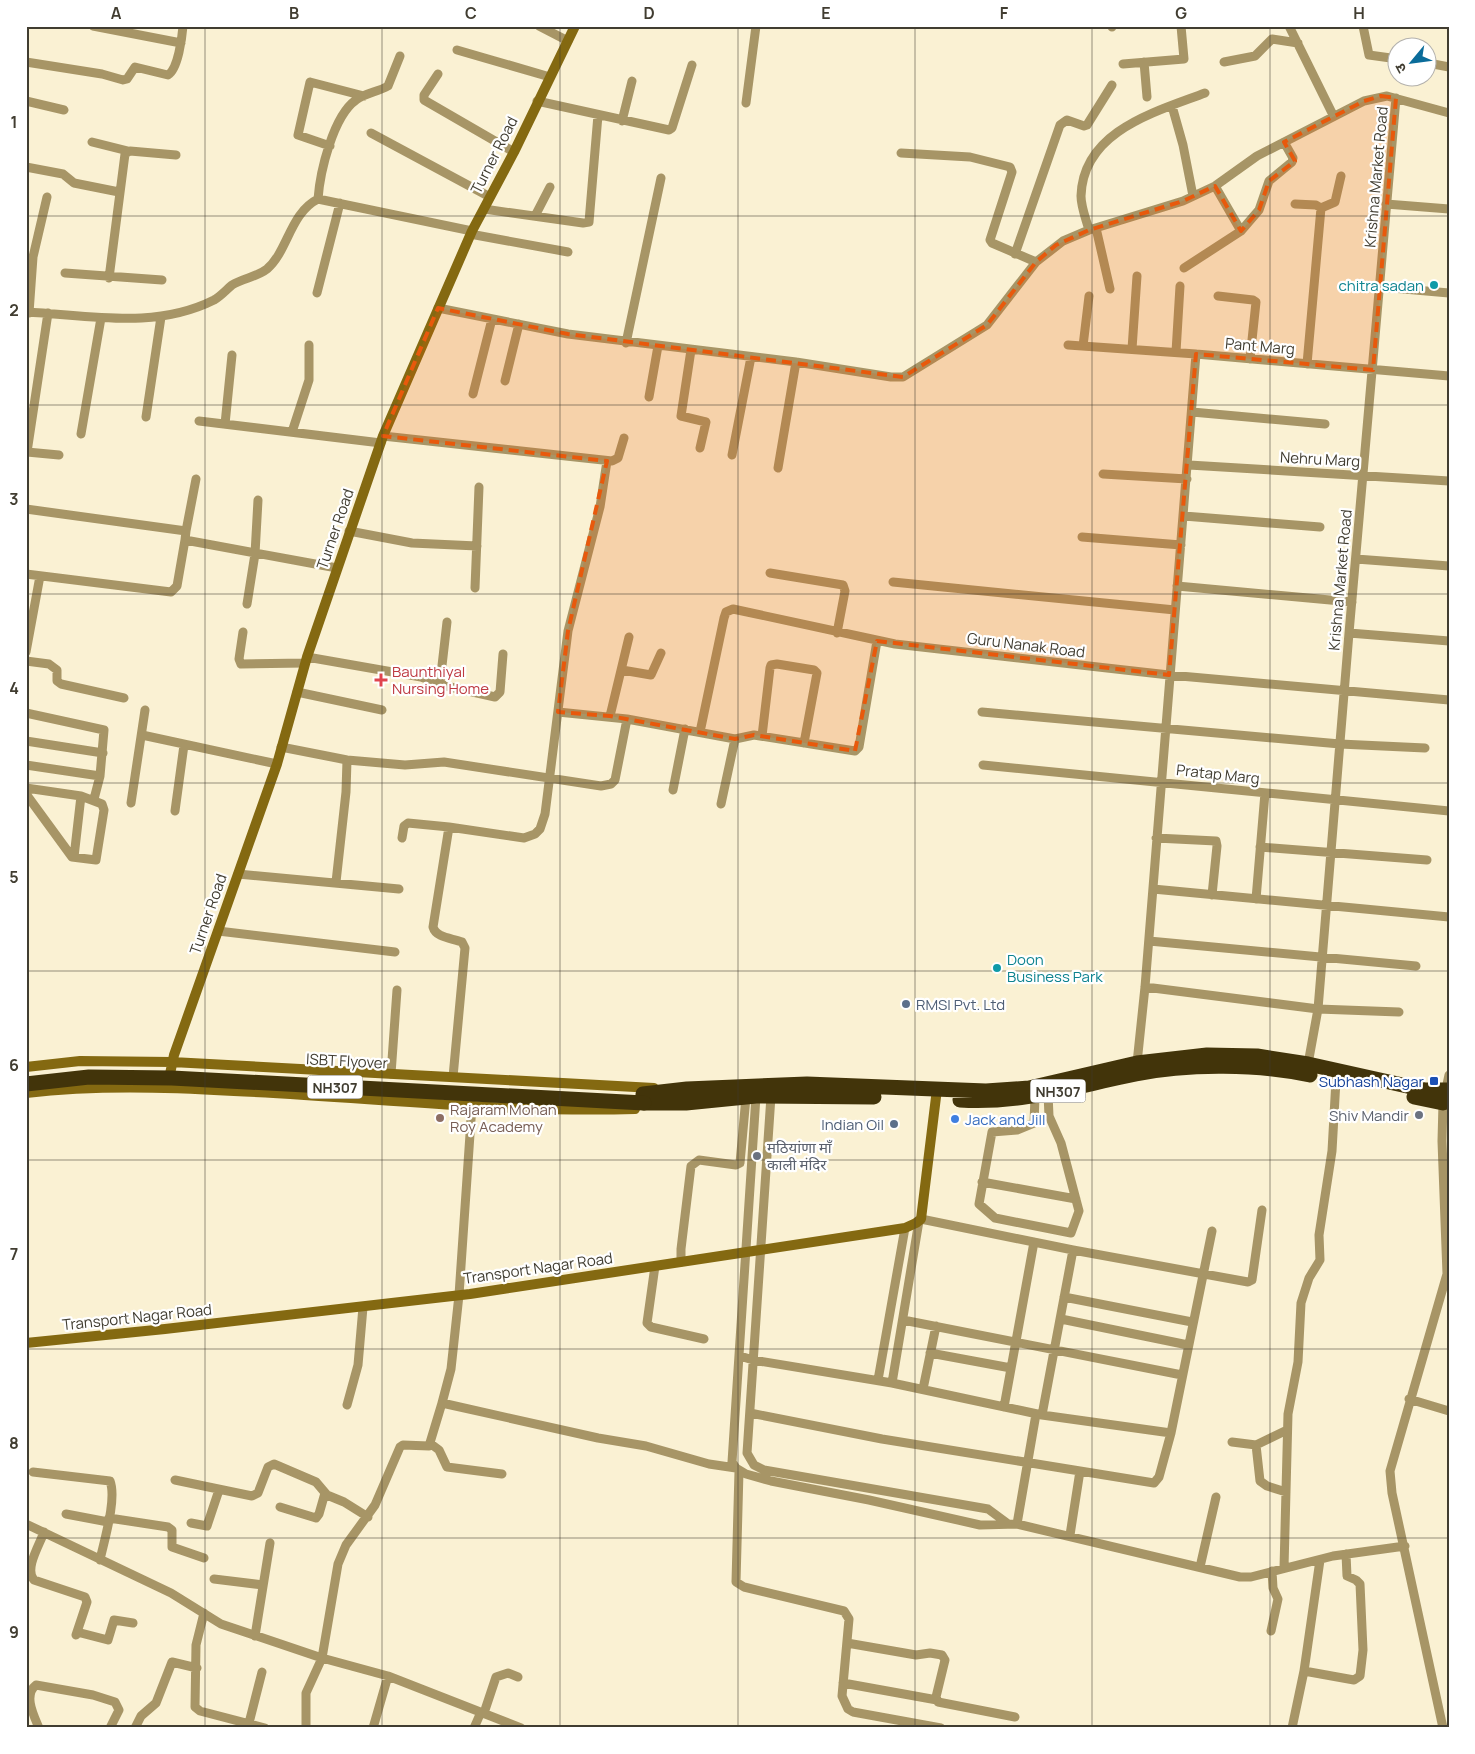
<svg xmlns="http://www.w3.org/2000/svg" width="1475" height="1754" font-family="Manrope,'Noto Sans Devanagari',sans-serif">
<rect width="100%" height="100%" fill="#faf1d3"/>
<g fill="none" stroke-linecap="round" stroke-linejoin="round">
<path stroke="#a79566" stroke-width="9" d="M93 26 181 43
M539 26 568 41
M1112 26V27
M1289 26 1333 115
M1363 26 1369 55 1398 59
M457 50 550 77
M26 62 102 74 123 80 127 79 135 67 168 75C178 69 182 38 183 26
M1144 62 1147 97
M1224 62 1255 56 1272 39 1298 43
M1428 63 1449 67
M1123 64 1184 59 1181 26
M438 74 424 95V100L514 152
M26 101 64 110
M537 101 669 130 672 128 692 65
M746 103 756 26
M1172 106 1183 145 1193 196
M622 121 632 81
M371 133 490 197
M92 142 128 151
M330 146 298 135 310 82 364 96
M901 153 970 157 1010 167 1012 172 990 240 992 243 1036 262
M26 167 63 174 74 183 119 192
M1215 186 1241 231
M318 199C320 172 333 116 356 100 365 93 378 92 388 86L400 56
M1295 204 1316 205 1321 208 1307 364
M1386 204 1449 209
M1321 208 1335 202 1341 176
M484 209 583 223 589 222 598 115
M535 216 550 187
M1096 228 1110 289
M1089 230C1086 219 1081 207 1081 196 1083 131 1155 112 1205 93
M470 234 568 252
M1015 254 1060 125 1067 120 1084 126 1087 125 1112 85
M1184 268 1241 231 1259 210 1269 181 1292 162 1293 158 1284 142
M65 273 162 280
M109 278 125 154 130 151 176 155
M1381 287 1449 293
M317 293 340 203
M1218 296 1253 300 1256 302 1250 359
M438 308 568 334 796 362 891 377H903L987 325 1036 262 1063 241 1089 230 1183 201 1215 186 1257 156 1364 101 1387 96 1449 113
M26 312C90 315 154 330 214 300 221 296 226 290 232 285 243 278 257 277 267 269 288 251 290 213 318 199L472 231
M29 313 33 257 47 197
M48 313 27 452 59 455
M626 343 661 178
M1068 345 1196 354 1449 376
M1083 346 1089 296
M1132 349 1137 276
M691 350 681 416 706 422 700 448
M1176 352 1180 286
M505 381 519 324
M473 394 492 319
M649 397 658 346
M1192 412 1325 424
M146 417 161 317
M199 421 381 443
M225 424 232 355
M292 432 309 380V345
M81 434 101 318
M383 436 612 461 618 458 624 438
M732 455 751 357
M1189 465 1449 481
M778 468 796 362
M1103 474 1187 479
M26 509 186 531 185 540
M1184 516 1320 527
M186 531 196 479
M349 531 412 543 477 546
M1082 537 1181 545
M1356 559 1449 566
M770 573 843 585 845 591 837 633
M26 574 171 592 177 586 185 540 337 568
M893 582 1175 610
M1177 586 1352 602
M475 588 479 487
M247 604 255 554 258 500
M243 632 239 659 241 664 305 663
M1349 633 1449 641
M26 652 40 576
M307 657 421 677 446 686 495 697 500 692 503 654
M26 661 49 664 57 670V681L61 684 124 698
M622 670 651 675 661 653
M440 683 447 622
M297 692 382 710
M558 712 627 719
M982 712 1340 744 1425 748
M26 713 104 730 100 776 94 799
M610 716 629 637
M700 732 724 618 726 612 733 609 895 644 1169 675 1449 700
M142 735 277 764
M762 736 770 668 771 665 777 664 814 670 817 673 804 743
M26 741 103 753
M281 747 347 760 405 765 444 762 601 786 611 784 615 780 627 719 735 739 754 735 855 751 859 747 877 641
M26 765 100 776
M983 765 1449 811
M26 788 81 796 102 804 104 810 96 860 72 857 26 794
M673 790 685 729
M131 803 145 710
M721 804 735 739
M175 811 184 745
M449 827 524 838 535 834 540 829 545 814 568 631 600 507 607 461
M402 838 404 826 408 823 449 827 433 927C436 938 452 938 462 942L465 948 453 1077
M1156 838 1216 841 1217 846 1212 895
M1260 847 1427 860
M74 857 81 796
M238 874 399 889
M336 882 346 792 347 760
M1153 889 1449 917
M1256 899 1265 793
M218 931 395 952
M1149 941 1416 966
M1145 987 1318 1009 1399 1012
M1137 1063 1145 987 1196 354
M1308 1064 1318 1009 1349 633 1396 98
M391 1074 397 990
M771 1096 747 1453 754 1465 764 1470 988 1509 1007 1523
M1035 1097 1034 1123 1017 1130 992 1132 979 1204 995 1218 1071 1233 1079 1211 1061 1143 1049 1116 1048 1094
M472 1105 459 1295 451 1369 442 1403 598 1438 646 1446 709 1464 736 1468 746 1474 771 1481 869 1500 980 1525 1017 1524 1240 1577H1251L1333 1556 1405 1546
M982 1182 1076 1199
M921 1219 1073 1250 1248 1282 1252 1280 1262 1210
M681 1262V1249L691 1166 699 1160 736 1165 740 1163 746 1097
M655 1266 647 1323 651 1327 704 1339
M1064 1297 1192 1322
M1061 1319 1188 1345
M903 1320 1182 1375
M930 1353 1011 1368
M740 1356 753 1360 892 1383 1042 1415 1171 1433
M878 1380 905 1228
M892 1383 919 1221
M923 1389 936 1326
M1409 1399 1449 1411
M347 1405 358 1365 363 1307
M1004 1407 1034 1242
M750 1413 882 1439 1154 1483 1159 1477 1171 1433 1212 1231
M1042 1415 1073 1250
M1232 1442 1256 1445
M431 1444 439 1450 447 1467 502 1474
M736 1468 732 1462 756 1096
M739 1471 736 1582 744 1587 844 1611 849 1619 842 1696 848 1709 853 1712 941 1728
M33 1472 110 1481C117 1499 104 1541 100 1560
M175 1480 252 1496 258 1493 268 1467 274 1464 316 1482 327 1495 344 1502 368 1517
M1286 1492 1267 1486 1260 1481 1256 1445 1287 1430
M280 1507 316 1518 319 1514 325 1493
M66 1514 108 1522
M109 1518 168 1527 172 1530V1547L204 1558
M191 1523 207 1526 219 1490
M26 1524 171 1593 221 1624 322 1658 388 1676 521 1728
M1017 1524 1036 1414
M44 1532C40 1544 24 1569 34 1580L85 1597 87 1602 76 1635
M1070 1535 1080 1471
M1200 1567 1216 1497
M1284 1568 1288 1414 1298 1362 1301 1303 1309 1278 1320 1260 1319 1235 1332 1151 1336 1080
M214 1579 263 1585
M204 1613 196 1645 195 1707 200 1711 265 1728
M1271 1631 1278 1599 1273 1588 1272 1571
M77 1632 108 1640 114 1620 133 1623
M255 1636 270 1543
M847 1643 916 1655 930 1653 942 1655 945 1660 936 1697 938 1702 1015 1717
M1304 1671 1354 1680 1360 1676 1363 1650 1360 1584 1356 1580 1347 1576 1346 1554
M843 1683 937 1700
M484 1713 496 1677 508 1673 518 1677
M249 1723 262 1672
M39 1728C34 1716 23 1695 36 1685L93 1695 115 1702 119 1710 110 1728
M135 1728 141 1716 156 1703 172 1662 197 1668
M306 1728V1693L322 1658 338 1564 346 1545 375 1505 400 1447 403 1445 429 1446 442 1403
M373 1728 388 1676
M474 1728 481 1712
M1292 1728 1304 1671 1320 1560
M1443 1728 1392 1493 1390 1471 1447 1274 1442 1141 1443 1103 1449 1075"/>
<path stroke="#846911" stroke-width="10" d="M26 1067 80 1061 172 1062 654 1088
M167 1088 174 1055 277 764 307 657 383 436 472 231 514 152 575 26
M26 1093C96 1085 164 1087 234 1091 368 1097 502 1113 635 1109
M26 1343 165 1329 470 1294 905 1228 916 1223 921 1219 937 1089"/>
<path stroke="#42340a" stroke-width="15" d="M643 1094 687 1089 807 1084 986 1091 1029 1088 1137 1063 1207 1055 1257 1056 1308 1064 1425 1090H1449
M1414 1097 1443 1103 1449 1101
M960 1100C1023 1104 1075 1086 1136 1074 1188 1063 1259 1064 1310 1075
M644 1103H686L756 1096 874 1097"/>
<path stroke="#42340a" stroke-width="15" d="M26 1084 89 1077 172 1078 644 1103"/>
</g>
<path fill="#e8590c" fill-opacity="0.2" stroke="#e8590c" stroke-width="4" stroke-dasharray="10 6" stroke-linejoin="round" d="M1381 96 1396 98 1373 370 1196 354 1169 675 877 641 855 751 754 735 735 739 610 716 558 712 568 631 607 461 383 436 438 308 568 334 903 377 987 325 1036 262 1056 245 1089 230 1183 201 1215 186 1241 231 1259 210 1269 181 1295 161 1284 142 1364 101Z"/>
<path fill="none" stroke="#413d31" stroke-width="1" stroke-opacity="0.55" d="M205 26V1728M382 26V1728M560 26V1728M738 26V1728M915 26V1728M1092 26V1728M1270 26V1728M26 216H1449M26 405H1449M26 594H1449M26 783H1449M26 971H1449M26 1160H1449M26 1349H1449M26 1538H1449"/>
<g fill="#0f9aa8" stroke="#fff" stroke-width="2">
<circle cx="1434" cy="285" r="5"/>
<circle cx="997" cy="968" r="5"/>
</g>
<path fill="#e0444e" stroke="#fff" stroke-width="2" d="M378.5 672.5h5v5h5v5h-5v5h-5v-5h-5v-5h5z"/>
<g fill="#5c6f8a" stroke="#fff" stroke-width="2">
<circle cx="906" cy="1004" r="5"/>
<circle cx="894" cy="1124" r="5"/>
</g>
<rect fill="#1a4fb4" stroke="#fff" stroke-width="2" x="1429" y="1076" width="10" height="10" rx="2.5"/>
<g fill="#6b7280" stroke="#fff" stroke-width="2">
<circle cx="1419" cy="1115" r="5"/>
<circle cx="757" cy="1156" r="5"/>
</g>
<circle fill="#8d6e63" stroke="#fff" stroke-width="2" cx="440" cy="1118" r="5"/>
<circle fill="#3f7fe0" stroke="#fff" stroke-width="2" cx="955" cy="1119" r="5"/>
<g text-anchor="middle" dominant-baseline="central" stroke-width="4.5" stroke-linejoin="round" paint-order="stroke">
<g fill="#fff" stroke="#7a776f" stroke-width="1">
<rect x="307.5" y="1075.5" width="55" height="23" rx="4"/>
<rect x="1030.5" y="1079.5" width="55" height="23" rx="4"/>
</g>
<g font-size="14" font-weight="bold" fill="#413d31">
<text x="335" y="1087">NH307</text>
<text x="1058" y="1091">NH307</text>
</g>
<g font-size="15" fill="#413d31" stroke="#fff">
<text transform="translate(494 155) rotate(-63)">Turner Road</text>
<text transform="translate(1376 177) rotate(-85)">Krishna Market Road</text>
<text transform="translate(1260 346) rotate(5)">Pant Marg</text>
<text transform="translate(1320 459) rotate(3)">Nehru Marg</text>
<text transform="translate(335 529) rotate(-71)">Turner Road</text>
<text transform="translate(1340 580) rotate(-85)">Krishna Market Road</text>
<text transform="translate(1026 645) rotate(7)">Guru Nanak Road</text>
<text transform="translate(1218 774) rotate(6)">Pratap Marg</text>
<text transform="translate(208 914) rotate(-71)">Turner Road</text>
<text transform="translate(347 1061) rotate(3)">ISBT Flyover</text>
<text transform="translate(538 1268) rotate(-8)">Transport Nagar Road</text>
<text transform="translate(137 1317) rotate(-6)">Transport Nagar Road</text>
</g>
<g font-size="15" fill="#0d838f" stroke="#fff" text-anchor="end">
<text x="1424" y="285">chitra sadan</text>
<text x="1007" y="959" text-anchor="start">Doon<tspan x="1007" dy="17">Business Park</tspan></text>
</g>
<g font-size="15" fill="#be3a42" stroke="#fff" text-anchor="start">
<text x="392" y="671">Baunthiyal<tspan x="392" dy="17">Nursing Home</tspan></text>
</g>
<g font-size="15" fill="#4e5e75" stroke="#fff" text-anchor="start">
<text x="916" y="1004">RMSI Pvt. Ltd</text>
<text x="884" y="1124" text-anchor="end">Indian Oil</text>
</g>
<g font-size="15" fill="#164399" stroke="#fff" text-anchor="end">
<text x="1424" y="1081">Subhash Nagar</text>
</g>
<g font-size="15" fill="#785e54" stroke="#fff" text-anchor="start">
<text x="450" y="1109">Rajaram Mohan<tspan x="450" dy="17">Roy Academy</tspan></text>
</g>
<g font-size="15" fill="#5b616d" stroke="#fff" text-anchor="end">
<text x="1409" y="1115">Shiv Mandir</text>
<text x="767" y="1147" text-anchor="start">मठियांणा माँ<tspan x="767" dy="17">काली मंदिर</tspan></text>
</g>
<g font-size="15" fill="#366cbe" stroke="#fff" text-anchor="start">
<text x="965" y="1119">Jack and Jill</text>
</g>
</g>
<rect width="1475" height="1754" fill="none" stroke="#ffffff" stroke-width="55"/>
<g transform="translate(1412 62) rotate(241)"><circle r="24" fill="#ffffff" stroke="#b3b1ad"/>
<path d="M0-4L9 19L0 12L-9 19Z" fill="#0a6c9a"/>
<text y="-8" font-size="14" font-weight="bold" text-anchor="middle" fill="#413d31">उ</text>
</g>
<rect x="28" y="28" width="1420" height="1698" fill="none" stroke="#413d31" stroke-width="2"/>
<g font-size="16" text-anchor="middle" font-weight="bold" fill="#413d31">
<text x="116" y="19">A</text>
<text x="294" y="19">B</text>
<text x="471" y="19">C</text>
<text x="649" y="19">D</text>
<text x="826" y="19">E</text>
<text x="1004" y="19">F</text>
<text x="1181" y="19">G</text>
<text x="1359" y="19">H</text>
<text x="14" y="128">1</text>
<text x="14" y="316">2</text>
<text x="14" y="505">3</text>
<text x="14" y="694">4</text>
<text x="14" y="883">5</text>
<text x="14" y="1071">6</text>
<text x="14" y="1260">7</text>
<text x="14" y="1449">8</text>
<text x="14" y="1638">9</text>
</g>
</svg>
